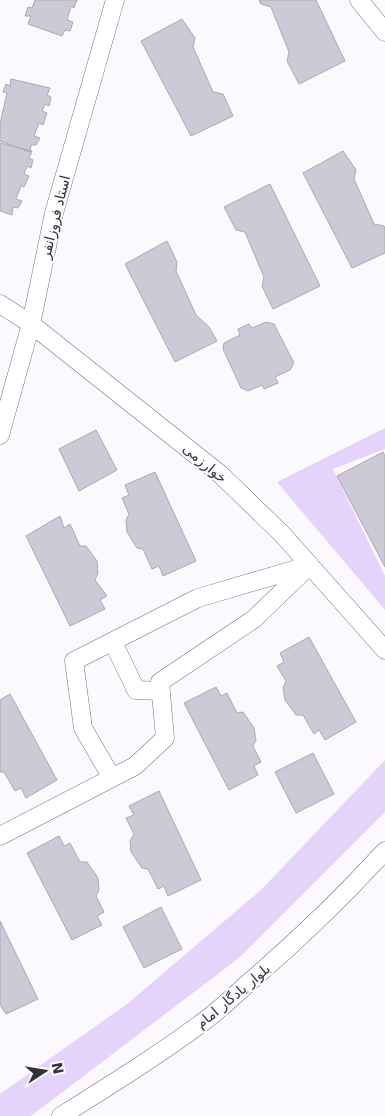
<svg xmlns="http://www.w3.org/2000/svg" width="385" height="1116" font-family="'DejaVu Sans',Vazirmatn,sans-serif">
<rect width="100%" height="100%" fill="#fbf8fe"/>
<path fill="#e5d3fb" d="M385 428V449L333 469 385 576V610L277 482Z
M385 760V812L239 958 31 1116H0V1094L127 1004 261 890Z"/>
<path fill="#cec9d6" stroke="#aca7b3" d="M35 0H77L74 8 71 6 67 20 73 22 70 31 65 30 62 36 28 24 31 16H25L28 7 32 8Z
M259 0H316L345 61 299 84 287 61 289 52 271 7 261 4Z
M182 19 195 38 193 47 213 92 223 94 233 116 191 136 141 41Z
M11 79 50 88 47 95 51 97 49 106 45 104 42 111 47 113 43 125 39 123 34 136 40 138 36 145H31L30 152 0 141V124L7 93 3 92 6 84 10 86Z
M0 143 32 151 29 158 33 160 31 168 27 166 24 174 29 176 24 187 21 186 16 199 22 201 18 208 13 207 12 215 0 211Z
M343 151 356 170 354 179 374 224 384 226 385 229V253L352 268 303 173Z
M270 184 320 286 273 309 262 286 264 277 245 232 236 230 224 207Z
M167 241 177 262 176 271 196 315 209 327 217 341 175 362 125 264Z
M266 322 274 324 294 363 290 370 275 377 278 383 264 389 262 385 248 391 241 388 223 349 224 343 240 335 238 329 249 324 252 328Z
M96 430 117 470 79 491 59 449Z
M383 452 385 456V567L337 476Z
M155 472 196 561 163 576 159 566 152 569 143 549 137 548 127 532 126 520 129 514 122 498 129 495 125 485Z
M60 516 64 528 70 524 80 546H86L97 561 98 573 95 580 107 596 100 600 105 609 70 626 26 536Z
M309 637 356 722 325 740 319 730 314 734 303 715H296L285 700 283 688 286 681 277 666 284 662 280 653Z
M216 687 221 696 227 693 237 713 243 712 254 728 256 740 253 746 261 762 254 766 258 775 229 790 184 703Z
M10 694 57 780 26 798 21 788 15 791 4 772H0V700Z
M313 753 334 794 296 813 275 772Z
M159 791 201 880 168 896 164 886 158 889 148 869 142 868 131 852 130 841 134 834 126 818 134 815 129 806Z
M59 836 64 846 70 843 80 862H87L98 878 99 890 96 896 104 912 97 916 102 925 72 940 27 853Z
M161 907 182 949 144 968 123 927Z
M0 921 38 999 6 1014 0 1005Z"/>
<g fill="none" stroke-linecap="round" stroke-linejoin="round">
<defs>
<path id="minor" d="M359 0 385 32
M0 304 31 324 220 474 282 534 385 650
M0 435 31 324 54 213 115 0
M113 642 136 690 161 691
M112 778 83 728 74 661 198 598 307 566
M0 836 135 766 165 738 160 682 254 619 310 565
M61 1116C109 1086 157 1056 203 1022 218 1011 232 998 246 985 295 943 342 898 385 851"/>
</defs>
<use href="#minor" stroke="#75717c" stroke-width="19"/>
<use href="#minor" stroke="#fff" stroke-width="18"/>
</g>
<g text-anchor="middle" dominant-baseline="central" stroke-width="4" stroke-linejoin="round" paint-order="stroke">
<g font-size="14" fill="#343237" stroke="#fbf8fe">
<text transform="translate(55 217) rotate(-76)">استاد فروزانفر</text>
<text transform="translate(205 463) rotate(40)">خوارزمی</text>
<text transform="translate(233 996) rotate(-40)">بلوار یادگار امام</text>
</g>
</g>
<g transform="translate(45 1071) rotate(78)" stroke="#fbf8fe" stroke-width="4" paint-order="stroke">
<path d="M0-4L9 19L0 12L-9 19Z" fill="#343237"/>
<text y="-8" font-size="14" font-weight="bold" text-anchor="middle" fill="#343237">N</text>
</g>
</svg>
